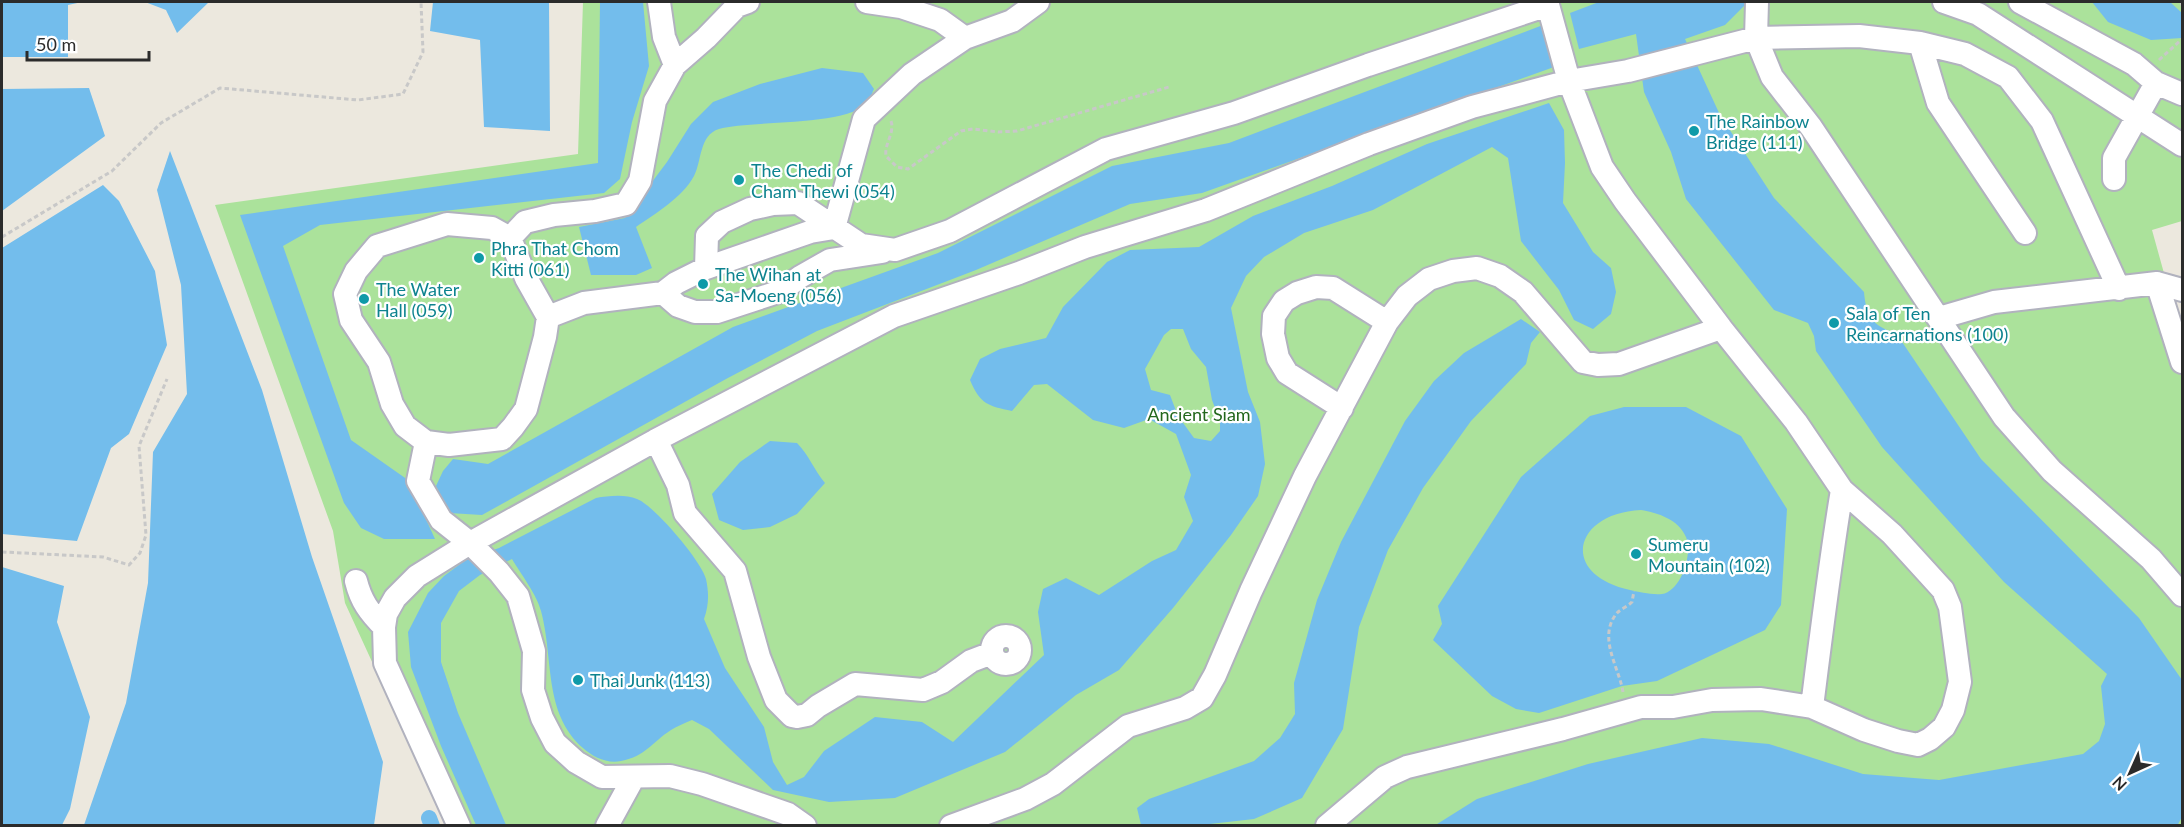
<svg xmlns="http://www.w3.org/2000/svg" width="2184" height="827" font-family="Lato,sans-serif">
<rect width="100%" height="100%" fill="#ece8de"/>
<path fill="#abe29b" d="M583 2H2182V221L2152 230 2182 338V825H447L345 603 333 531 215 205 578 154Z"/>
<path fill="#73bdec" fill-rule="evenodd" d="M2 2H82L68 5V57H2Z
M145 2H209L177 33 166 10Z
M433 2H549L550 131 484 127 480 40 430 31Z
M600 2H643L649 66 632 122 620 179 604 193 320 225 283 246 351 440 408 480 435 539H384L361 528 344 503 240 215 598 163Z
M1599 2H1747L1746 4 1725 25 1685 39 1720 115 1774 198 1864 292C1866 316 1872 326 1896 333L1981 459 2139 618 2182 680V817L2177 826H1434L1477 799 1588 764 1702 738 1769 744 1863 774 1939 780 2083 754 2099 741 2105 724 2101 686 2107 674 2004 582 1882 447 1816 351 1814 336 1808 323 1774 310 1686 199 1671 152 1644 92 1636 34 1579 49 1570 13Z
M2092 2H2170L2182 13V38L2151 40 2108 22Z
M1543 25 1554 67 1202 193 1130 204 976 270 817 331 726 379 482 515 449 513 436 486 443 471 453 459 488 464 733 327 938 253 1112 166 1229 143Z
M822 68 863 73 874 89C872 92 871 98 869 101 852 127 749 120 719 129 699 135 702 161 694 176 682 198 656 213 636 227L652 268 636 275H591L579 227 625 218 667 162 691 124 713 102 760 84Z
M89 88 105 136 2 211V89Z
M1549 103 1564 130 1565 163 1563 203 1593 252 1611 268 1616 292 1611 314 1593 329 1574 320 1559 290 1521 241 1508 158 1492 147 1373 210 1304 233 1264 257 1246 276 1231 308 1248 392 1260 422 1265 464 1258 496 1231 535 1173 608 1119 670 1076 695 1005 752 895 798 829 802 773 790 709 729 692 720C685 723 677 726 671 730 651 743 646 756 621 761 607 764 593 757 583 748 543 713 554 659 541 611 537 595 521 574 512 559L480 575 459 591 441 623V662L458 713 506 825H476L441 746 411 667 408 632 428 593 444 576 467 559 499 548 596 498C608 496 625 494 637 499 654 505 702 562 706 579 709 593 709 605 704 619L725 668 764 727 773 762 787 785 804 777 824 751 875 717 922 722 953 742 1044 655 1038 612 1043 589 1066 578 1099 595 1152 561 1176 550 1193 521 1184 497 1191 475 1176 434 1149 419 1124 428 1093 420 1047 384 1034 385 1012 411C988 406 980 404 970 380L980 359 1000 349 1046 338 1063 307 1107 262 1130 250 1199 247 1253 216 1332 186 1427 144ZM1171 329H1183L1191 349 1206 367 1212 400 1220 421V431L1211 441 1194 438 1178 416 1170 395 1151 390 1145 369 1164 335Z
M170 151 262 390 312 557 383 762 374 825H84L126 703 148 583 153 452 187 394 181 285 157 190Z
M103 185 119 201 155 271 167 345 129 434 111 448 77 541 2 534V248Z
M1521 319 1540 332 1531 343 1526 364 1471 421 1423 488 1388 550 1359 627 1343 729 1302 798 1254 819 1201 825H1141L1137 808 1149 799 1254 761 1280 738 1295 714 1294 683 1317 600 1341 542 1405 421 1434 381 1464 353Z
M1624 407H1686L1741 436 1787 509 1781 605 1765 630 1657 681 1622 686 1539 713 1516 709 1492 696 1433 640 1442 624 1438 606 1521 477 1590 416ZM1641 510C1658 513 1678 519 1686 537 1693 554 1681 591 1662 594 1651 595 1640 592 1630 590 1558 574 1574 513 1641 510Z
M770 441 797 443C809 455 814 470 825 483L797 514 770 527 743 530 719 520 712 494 740 462Z
M2 567 64 586 57 622 90 717 70 809 62 825H2Z"/>
<g fill="none" stroke-linecap="round" stroke-linejoin="round">
<path stroke="#73bdec" stroke-width="16" d="M429 818 432 826"/>
<defs>
<path id="minor" d="M659 2 664 37 675 65
M867 2 901 7 940 20 965 38
M1757 2 1756 38 1772 77 1811 127 2004 417 2052 471 2151 559 2182 595
M1944 2 1978 14 2182 145
M2020 2 2134 64 2156 83 2182 94
M1920 43 1938 103 2025 233
M2114 179V158L2156 83
M834 228 864 119 912 74 965 38 1012 21 1038 2
M510 238 492 228 447 224 377 246 356 271 345 294 351 320 379 362 392 404 405 426 426 442 449 445 502 439 513 427 526 409 545 337 548 317 584 303 663 293 676 283 706 268 810 232 834 228
M706 268 707 236 722 222 750 209 773 204 798 203 861 245 895 250 950 231 1106 149 1234 113 1368 65 1548 5V2
M2157 283 2182 362
M663 293 678 306 695 312H717L781 291 800 277 830 260 882 252
M548 317 526 278 510 238 525 222 554 215 595 211 626 204 640 181 655 101 675 65 706 38 737 6 748 2
M1939 318 1994 302 2157 283 2182 290
M1342 408 1287 373 1278 358 1273 334 1274 316 1284 301 1297 293 1316 287 1333 288 1387 322
M656 440 678 485 685 513 735 571 759 657 776 700 792 716 797 717 807 715 818 706 855 684 923 690 942 682 971 661 992 653
M426 442 418 481 441 520 470 543 499 572 518 596 534 651 533 690 542 718 555 743 576 762 602 777 670 776 702 784 788 814 805 826
M356 581C361 601 369 612 384 627
M992 650a14 14 0 1 1 28 0a14 14 0 1 1-28 0Z
M1812 707C1821 635 1830 562 1842 490
M459 826 385 663 384 627 386 614 395 598 417 576 470 543 656 440 894 316 1019 273 1085 247 1206 210 1369 144 1472 107 1569 81 1628 71 1756 38 1859 36 1920 43 1965 54 2008 77 2042 121 2119 289
M607 826 634 777
M951 826 1025 799 1053 784 1128 726 1185 708 1202 698 1215 675 1251 591 1305 476 1387 322 1407 296 1429 279 1453 271 1477 268 1500 276 1523 292 1583 362 1598 365 1619 364 1721 328
M1327 826 1385 777 1407 767 1563 729 1641 707H1673L1712 700 1761 699 1812 707 1864 730 1898 741 1918 745 1930 739 1944 727 1953 710 1960 682 1950 607 1943 590 1892 534 1842 490 1796 422 1721 328 1625 201 1602 167 1569 81 1548 5"/>
</defs>
<use href="#minor" stroke="#b1b2be" stroke-width="26"/>
<path stroke="#c8c8c8" stroke-width="3" stroke-dasharray="4.5 3" stroke-linecap="butt" d="M2181 2 2182 6
M2159 60 2182 39
M891 121C895 133 884 144 886 156L897 167 908 169 961 131 973 129 998 132 1017 131 1169 87
M2 237 112 171 161 123 220 88 358 100 403 94 423 52 421 2
M2 552 103 557 129 565 140 553 146 535 139 446 167 379
M1623 692C1619 667 1597 637 1617 613 1621 609 1628 606 1632 602L1634 591"/>
<use href="#minor" stroke="#fff" stroke-width="22"/>
</g>
<g fill="#0f9aa8" stroke="#fff" stroke-width="2">
<circle cx="1694" cy="131" r="6"/>
<circle cx="739" cy="180" r="6"/>
<circle cx="479" cy="258" r="6"/>
<circle cx="703" cy="284" r="6"/>
<circle cx="364" cy="299" r="6"/>
<circle cx="1834" cy="323" r="6"/>
<circle cx="1636" cy="554" r="6"/>
<circle cx="578" cy="680" r="6"/>
</g>
<g text-anchor="middle" dominant-baseline="central" stroke-width="4.5" stroke-linejoin="round" paint-order="stroke">
<g font-size="18" fill="#0d838f" stroke="#fff" text-anchor="start">
<text x="1706" y="121">The Rainbow<tspan x="1706" dy="21">Bridge (111)</tspan></text>
<text x="751" y="170">The Chedi of<tspan x="751" dy="21">Cham Thewi (054)</tspan></text>
<text x="491" y="248">Phra That Chom<tspan x="491" dy="21">Kitti (061)</tspan></text>
<text x="715" y="274">The Wihan at<tspan x="715" dy="21">Sa-Moeng (056)</tspan></text>
<text x="376" y="289">The Water<tspan x="376" dy="21">Hall (059)</tspan></text>
<text x="1846" y="313">Sala of Ten<tspan x="1846" dy="21">Reincarnations (100)</tspan></text>
<text x="1648" y="544">Sumeru<tspan x="1648" dy="21">Mountain (102)</tspan></text>
<text x="590" y="680">Thai Junk (113)</text>
</g>
<g font-size="18" fill="#23671c" stroke="#fff">
<text x="1199" y="414">Ancient Siam</text>
</g>
</g>
<rect width="2184" height="827" fill="none" stroke="#2b2b2b" stroke-width="6"/>
<g transform="translate(2130 773) rotate(225)" stroke="#ffffff" stroke-width="4.5" paint-order="stroke">
<path d="M0-4.5L10 22L0 15L-10 22Z" fill="#2b2b2b"/>
<text y="-9" font-size="16" font-weight="bold" text-anchor="middle" fill="#2b2b2b">N</text>
</g>
<path d="M27 51v9h122v-9" fill="none" stroke="#2b2b2b" stroke-width="3"/>
<text x="36" y="51" font-size="18" fill="#2b2b2b" stroke="#ffffff" stroke-width="4.5" paint-order="stroke">50 m</text>
</svg>
